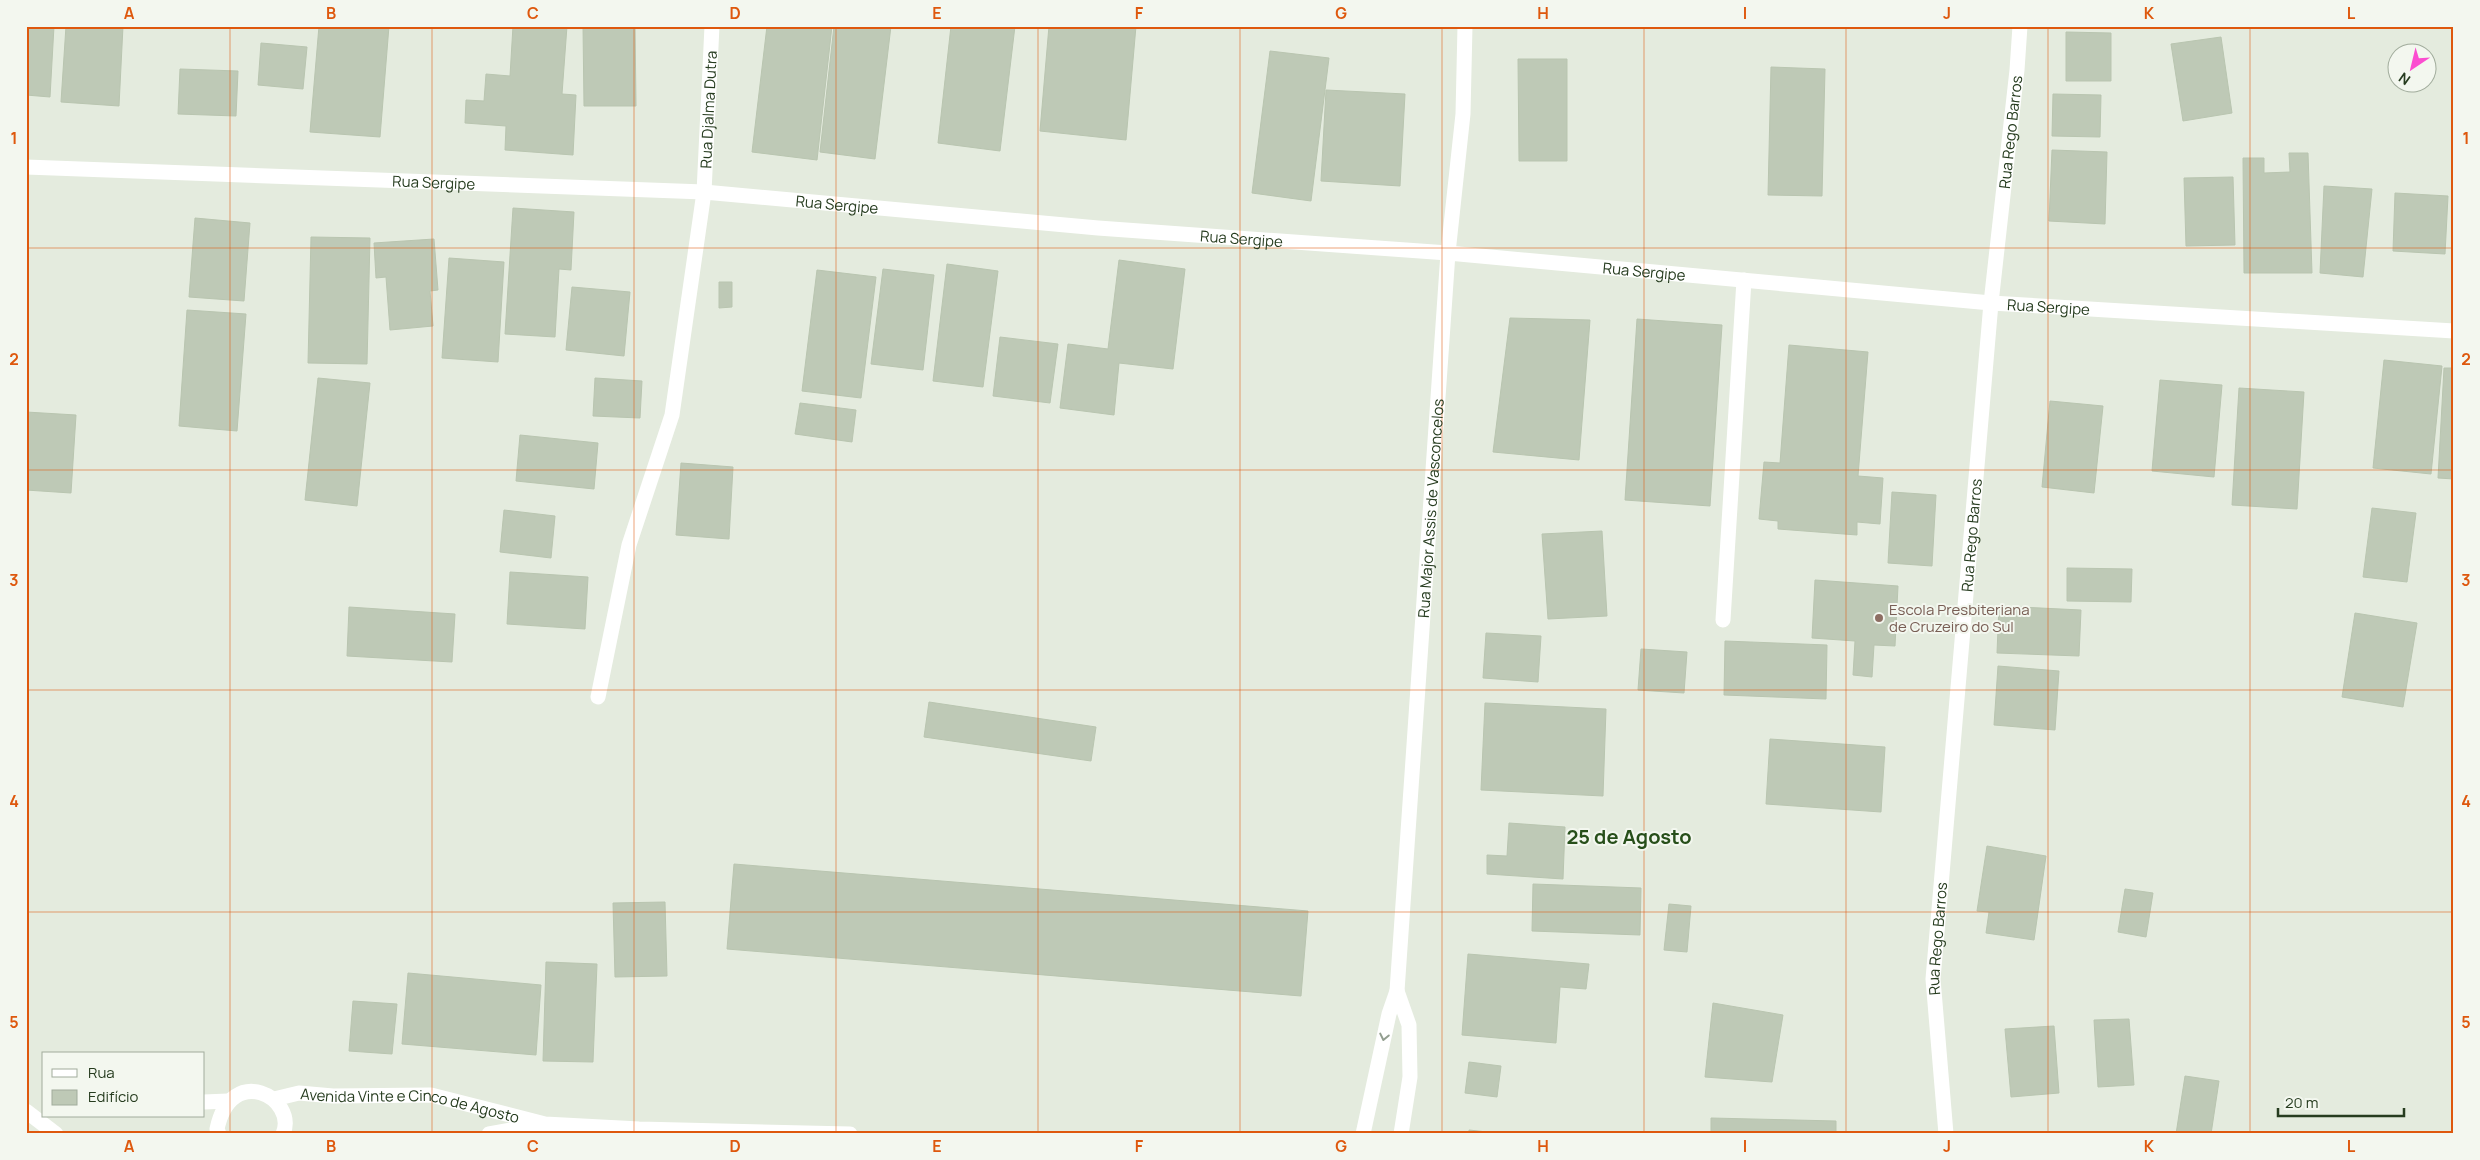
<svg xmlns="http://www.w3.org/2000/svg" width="2480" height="1160" font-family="Manrope,sans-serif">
<rect width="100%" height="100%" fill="#e4ebde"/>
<path fill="#bec9b6" stroke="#b9c5b0" d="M26 26H54L50 97 26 95Z
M66 26H123L119 106 61 102Z
M319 26H389L380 137 310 132Z
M513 26H567L562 94 576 95 573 155 505 150 506 126 465 123 466 100 484 101 486 74 510 76Z
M583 26H635L636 106H584Z
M767 26H832L817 160 752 152Z
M834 26H891L875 159 820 152Z
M951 26H1015L1000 151 938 143Z
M1049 26H1136L1126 140 1040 131Z
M2066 32 2111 33V81H2066Z
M2221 37 2232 113 2183 121 2171 44Z
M261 43 307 47 303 89 258 85Z
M1270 51 1329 58 1311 201 1252 193Z
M1518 59H1567V161H1519Z
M1771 67 1825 69 1822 196 1768 195Z
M180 69 238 71 236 116 178 114Z
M1326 90 1405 94 1400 186 1321 181Z
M2053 94 2101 95 2100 137 2052 136Z
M2052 150 2107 152 2105 224 2049 221Z
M2289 153H2308L2312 273H2244L2243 158H2264V173L2290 172Z
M2233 177 2235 245 2186 246 2184 178Z
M2324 186 2372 189 2363 277 2320 273Z
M2395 193 2448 196 2445 254 2393 251Z
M513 208 574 212 571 270 559 269 555 337 505 334Z
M195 218 250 223 244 301 189 297Z
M311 237 370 238 367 364 308 363Z
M434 239 438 290 430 291 433 326 390 330 386 277 376 278 374 243Z
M449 258 504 262 498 362 442 358Z
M1119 260 1185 269 1173 369 1119 363 1114 415 1060 408 1068 344 1108 349Z
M947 264 998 271 983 387 933 381Z
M883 269 934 275 923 370 871 364Z
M817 270 876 277 861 398 802 391Z
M719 282H732V307L719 308Z
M572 287 630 292 624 356 566 350Z
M187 310 246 314 237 431 179 426Z
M1510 318 1590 320 1579 460 1493 452Z
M1637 319 1722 325 1710 506 1625 500Z
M1000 337 1058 344 1050 403 993 396Z
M1789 345 1868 352 1858 476 1883 478 1880 524 1857 522V535L1778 529V521L1759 519 1764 462 1780 463Z
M2384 360 2442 366 2431 474 2373 468Z
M2444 368H2454V479L2438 478Z
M318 378 370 383 357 506 305 500Z
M595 378 642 381 640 418 593 416Z
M2160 380 2222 385 2214 477 2152 471Z
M2239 388 2304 392 2297 509 2232 505Z
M2050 401 2103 406 2094 493 2042 487Z
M800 403 856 410 852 442 795 434Z
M26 412 76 415 71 493 26 490Z
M520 435 598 443 594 489 516 481Z
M681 463 733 467 729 539 676 535Z
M1892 492 1936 495 1932 566 1888 563Z
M2372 508 2416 513 2407 582 2363 577Z
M504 510 555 516 551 558 500 552Z
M1602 531 1607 616 1548 619 1542 534Z
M2067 568 2132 569 2131 602 2067 601Z
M510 572 588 577 585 629 507 624Z
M1815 580 1898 586 1895 646 1874 645 1872 677 1853 675 1855 641 1812 638Z
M1999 606 2081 610 2079 656 1997 653Z
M349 607 455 614 452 662 347 656Z
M2355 613 2417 623 2403 707 2342 697Z
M1486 633 1541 636 1538 682 1483 678Z
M1725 641 1827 645 1826 699 1724 695Z
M1641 649 1687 652 1684 693 1638 690Z
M1998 666 2059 671 2055 730 1994 725Z
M929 702 1096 727 1091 761 924 737Z
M1485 703 1606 709 1603 796 1481 790Z
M1770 739 1885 747 1881 812 1766 804Z
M1509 823 1565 827 1563 879 1487 874V855L1507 856Z
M1987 846 2046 856 2034 940 1986 933 1989 912 1977 911Z
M734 864 1308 911 1301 996 727 949Z
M1533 884 1641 888 1640 935 1532 931Z
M2125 889 2153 893 2146 937 2118 932Z
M665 902 667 976 615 977 613 903Z
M1669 904 1691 906 1687 952 1664 950Z
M1468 954 1589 964 1586 989 1560 987 1556 1043 1462 1035Z
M546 962 597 964 593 1062 543 1061Z
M408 973 541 985 536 1055 402 1044Z
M353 1001 397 1004 392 1054 349 1051Z
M1713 1003 1783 1015 1772 1082 1705 1077Z
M2129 1019 2134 1085 2098 1087 2094 1020Z
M2054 1026 2059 1093 2011 1097 2005 1029Z
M1469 1062 1501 1066 1497 1097 1465 1093Z
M2185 1076 2219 1081 2211 1134H2176Z
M1711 1118 1836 1121V1134H1711Z
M1469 1130 1505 1134H1469Z"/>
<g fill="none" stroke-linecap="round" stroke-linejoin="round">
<g stroke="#fff" stroke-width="15">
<path id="s1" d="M26 167 704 192 1098 228 1448 253 1991 303 2454 331"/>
<path d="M1723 620 1744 280"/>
<path id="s2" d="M598 697 629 545 672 415 704 192 712 26"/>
<path d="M1397 991 1409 1025 1410 1077 1401 1134"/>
<path id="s3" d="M1363 1134 1389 1014 1397 991 1448 253 1463 114 1465 26"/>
<path id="s4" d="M1946 1134 1933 979 1991 303 2017 70 2020 26"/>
</g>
<g stroke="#fff" stroke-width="15">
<path id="s5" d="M274 1099 299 1093 333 1096 431 1095 545 1124 639 1129 850 1134"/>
<path d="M204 1102 228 1101"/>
<path d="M26 1111 56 1134"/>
<path d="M219 1134 217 1129C231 1062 298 1098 283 1134"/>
<path d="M489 1134 538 1125"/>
</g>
</g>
<defs><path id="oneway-chevron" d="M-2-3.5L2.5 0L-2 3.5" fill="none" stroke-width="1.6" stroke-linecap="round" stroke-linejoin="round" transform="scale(1.25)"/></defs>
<use stroke="#929e8f" href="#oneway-chevron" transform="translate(1384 1037) rotate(102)"/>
<path fill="none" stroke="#de580d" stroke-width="1" stroke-opacity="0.55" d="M230 26V1134M432 26V1134M634 26V1134M836 26V1134M1038 26V1134M1240 26V1134M1442 26V1134M1644 26V1134M1846 26V1134M2048 26V1134M2250 26V1134M26 248H2454M26 470H2454M26 690H2454M26 912H2454"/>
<circle fill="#8d6e63" stroke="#f3f7ef" stroke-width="2" cx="1879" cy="618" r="5"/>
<g text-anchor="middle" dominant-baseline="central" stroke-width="4" stroke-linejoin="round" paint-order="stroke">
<g font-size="15" fill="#263c1f" stroke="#f3f7ef">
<text stroke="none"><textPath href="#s2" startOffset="600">Rua Djalma Dutra</textPath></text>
<text stroke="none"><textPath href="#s4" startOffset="1006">Rua Rego Barros</textPath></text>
<text stroke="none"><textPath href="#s1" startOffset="408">Rua Sergipe</textPath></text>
<text stroke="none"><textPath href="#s1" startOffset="812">Rua Sergipe</textPath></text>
<text stroke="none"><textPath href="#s1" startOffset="1218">Rua Sergipe</textPath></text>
<text stroke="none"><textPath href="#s1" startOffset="1622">Rua Sergipe</textPath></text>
<text stroke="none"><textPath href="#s1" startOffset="2028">Rua Sergipe</textPath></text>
<text stroke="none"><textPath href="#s3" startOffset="631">Rua Major Assis de Vasconcelos</textPath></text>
<text stroke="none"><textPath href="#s4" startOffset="601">Rua Rego Barros</textPath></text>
<text stroke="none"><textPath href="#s4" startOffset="196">Rua Rego Barros</textPath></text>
<text stroke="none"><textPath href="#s5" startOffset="138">Avenida Vinte e Cinco de Agosto</textPath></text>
</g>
<g font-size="15" fill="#785e54" stroke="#f3f7ef" text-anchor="start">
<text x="1889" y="609">Escola Presbiteriana<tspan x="1889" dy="17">de Cruzeiro do Sul</tspan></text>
</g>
<g font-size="20" font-weight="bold" fill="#274f1a" stroke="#f3f7ef">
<text x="1629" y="836">25 de Agosto</text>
</g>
</g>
<rect width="2480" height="1160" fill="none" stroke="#f3f7ef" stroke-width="55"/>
<rect x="42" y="1052" width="162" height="65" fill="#f3f7ef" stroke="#a1ac9c"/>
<rect x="52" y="1069" width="25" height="8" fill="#ffffff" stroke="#a1ac9c"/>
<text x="88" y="1078" font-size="15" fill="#263c1f">Rua</text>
<rect x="52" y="1090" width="25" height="15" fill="#bec9b6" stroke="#a1ac9c"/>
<text x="88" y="1102" font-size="15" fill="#263c1f">Edifício</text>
<g transform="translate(2412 68) rotate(215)"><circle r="24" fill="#f3f7ef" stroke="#a1ac9c"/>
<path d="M0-4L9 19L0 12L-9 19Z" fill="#fb4dd0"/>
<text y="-8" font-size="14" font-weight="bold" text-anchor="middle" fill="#263c1f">N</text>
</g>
<path d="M2278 1108v8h126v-8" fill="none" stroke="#263c1f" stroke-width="2.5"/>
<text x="2285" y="1108" font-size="15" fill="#263c1f" stroke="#f3f7ef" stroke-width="4" paint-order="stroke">20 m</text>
<rect x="28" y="28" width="2424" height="1104" fill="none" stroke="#de580d" stroke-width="2"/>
<g font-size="16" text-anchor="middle" font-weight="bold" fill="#de580d">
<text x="129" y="19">A</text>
<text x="331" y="19">B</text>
<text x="533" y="19">C</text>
<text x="735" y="19">D</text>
<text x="937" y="19">E</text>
<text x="1139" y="19">F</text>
<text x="1341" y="19">G</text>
<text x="1543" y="19">H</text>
<text x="1745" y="19">I</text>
<text x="1947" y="19">J</text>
<text x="2149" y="19">K</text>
<text x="2351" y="19">L</text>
<text x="14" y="144">1</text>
<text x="2466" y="144">1</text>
<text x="14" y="365">2</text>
<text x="2466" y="365">2</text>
<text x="14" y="586">3</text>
<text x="2466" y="586">3</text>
<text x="14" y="807">4</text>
<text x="2466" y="807">4</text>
<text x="14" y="1028">5</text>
<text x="2466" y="1028">5</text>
<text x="129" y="1152">A</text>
<text x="331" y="1152">B</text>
<text x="533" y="1152">C</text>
<text x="735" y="1152">D</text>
<text x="937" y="1152">E</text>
<text x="1139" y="1152">F</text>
<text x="1341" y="1152">G</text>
<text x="1543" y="1152">H</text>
<text x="1745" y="1152">I</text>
<text x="1947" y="1152">J</text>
<text x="2149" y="1152">K</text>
<text x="2351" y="1152">L</text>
</g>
</svg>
